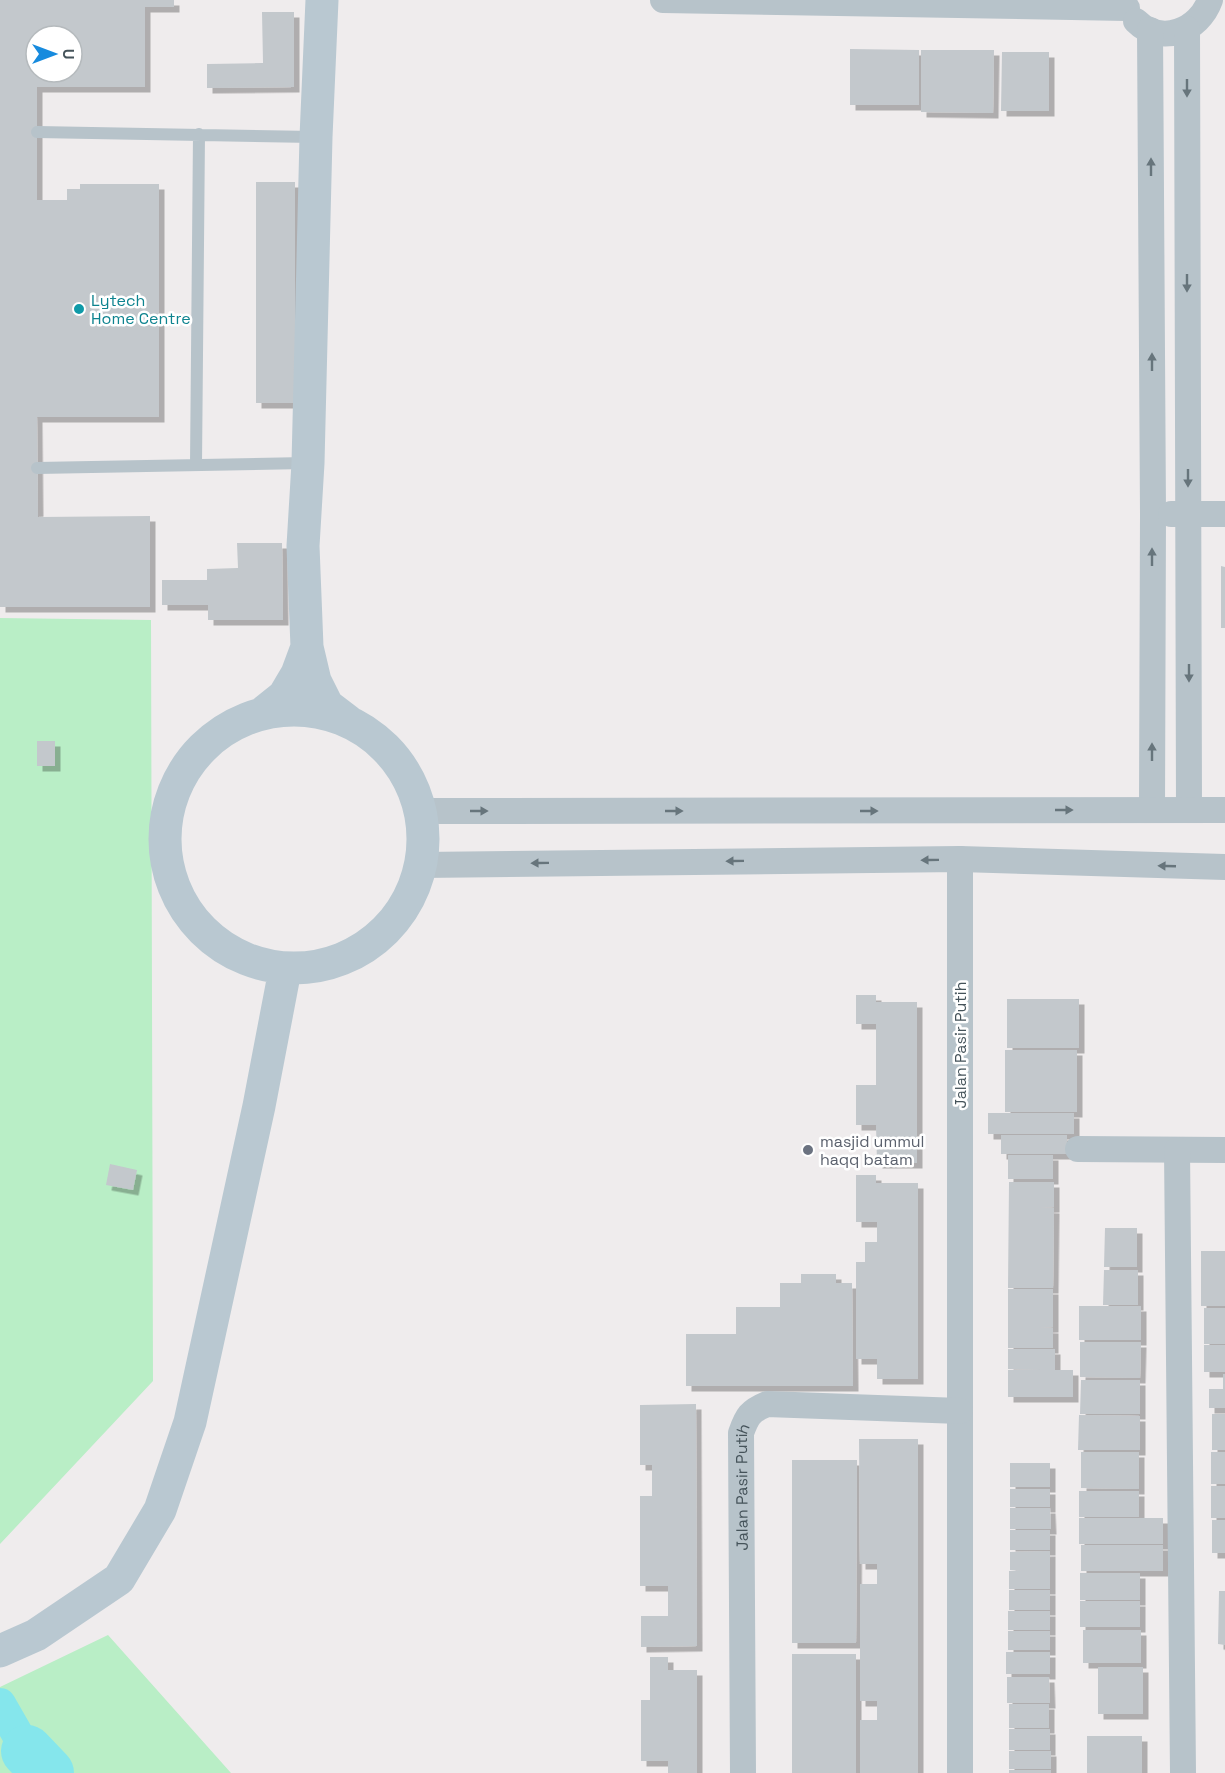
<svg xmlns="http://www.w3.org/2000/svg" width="1225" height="1773" font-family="'Space Grotesk',sans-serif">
<defs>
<filter id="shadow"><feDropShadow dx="5.5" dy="5.5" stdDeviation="0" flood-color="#0004"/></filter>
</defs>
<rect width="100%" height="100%" fill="#efeced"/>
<path fill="#b9eec6" d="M0 618 151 620 153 1381 0 1544Z
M108 1635 231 1773H0V1687Z"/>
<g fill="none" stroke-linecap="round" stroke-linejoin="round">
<path stroke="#85e6ec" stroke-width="32" d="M0 1704 27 1751"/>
<path stroke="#85e6ec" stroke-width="52" d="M27 1751 48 1773"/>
</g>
<path fill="#c3c8cc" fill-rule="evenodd" filter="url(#shadow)" d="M0 0H174V7H145V87H37V200H67V189H80V184H159V417H37L38 517 150 516V607H0ZM36 36H72V72H36Z
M262 12H294V87L207 88V64L263 63Z
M850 49 919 50V105H850Z
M921 50H994L993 113 921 112Z
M1002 52H1049V111H1001Z
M256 182H295V403H256Z
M237 543H282L283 620H208V605H162V580H207V569L238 568Z
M1221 566 1225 567V628H1221Z
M37 741H55V766H37Z
M856 995H876V1002H917V1163H877L876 1125H856V1085H876V1024H856Z
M1007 999H1079V1048H1007Z
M1005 1050H1077V1112H1005Z
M988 1113H1074V1134H988Z
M1001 1135H1067V1154H1001Z
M1008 1155H1053V1179H1008Z
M110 1164 137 1170 133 1190 106 1185Z
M856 1175H876V1183H918V1379H877V1359H856V1262H865V1242H877V1222H856Z
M1009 1182H1054V1207L1040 1208H1054L1053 1288H1008Z
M1105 1228H1137V1267H1104Z
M1201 1251H1225V1306H1201Z
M1104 1270H1138V1305H1103Z
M801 1274H836V1283H852L853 1386H686V1334H736V1307H780V1283H801Z
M1008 1289H1053V1327H1039L1053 1328V1348H1008Z
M1079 1306H1141V1340H1079Z
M1204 1308H1225V1344H1204Z
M1080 1342H1141L1140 1378 1080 1377Z
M1204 1345H1225V1372H1204Z
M1008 1349H1055V1370H1073V1397H1008V1370H1040L1008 1369Z
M1223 1374H1225V1408H1209V1389H1223Z
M1081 1380H1140V1414H1080Z
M696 1404 697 1646 641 1647V1616H668V1586H640V1496H652V1465H640V1405Z
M1212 1414H1225V1450H1212Z
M1079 1415 1140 1416V1450H1078Z
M859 1439H918V1773H860V1720H877V1701H860V1584H877V1564H860Z
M1081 1452H1139V1489L1081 1488Z
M1211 1452H1225V1484H1211Z
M792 1460H857L856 1643H792Z
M1010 1463H1050V1487H1010Z
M1211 1486H1225V1518H1211Z
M1010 1489H1050V1507H1010Z
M1079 1491H1139V1517H1079Z
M1010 1508H1050L1051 1529H1010Z
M1079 1518H1163V1544H1079Z
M1212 1520H1225V1553H1212Z
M1010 1530H1050V1550H1010Z
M1081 1545H1163V1571H1081Z
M1050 1551V1589H1009V1571H1022L1010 1570V1552Z
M1080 1573H1140V1600H1080Z
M1009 1590H1050V1610H1009Z
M1219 1591H1225V1645L1218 1644Z
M1080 1601H1140V1627H1080Z
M1008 1611H1050V1630H1008Z
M1083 1630H1141V1663H1083Z
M1008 1631H1050V1650H1008Z
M1006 1652H1050V1674H1006Z
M792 1654H856V1773H792Z
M650 1657H668V1670H697V1773H668V1761H641V1700H650Z
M1098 1667H1143V1714H1098Z
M1007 1677H1049L1050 1703H1007Z
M1009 1704H1049V1728H1009Z
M1009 1729H1050V1750H1009Z
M1087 1736H1142V1773H1087Z
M1009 1751H1051V1769H1009Z
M1009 1770H1051V1773H1009Z"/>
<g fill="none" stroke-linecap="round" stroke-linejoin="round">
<path stroke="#b7c3ca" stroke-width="12" d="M37 132 314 137
M196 465 199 134
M37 468 306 463"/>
<g stroke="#b7c3ca" stroke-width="26">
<path d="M663 0 1127 8"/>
<path d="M1136 21C1161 46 1199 31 1210 0"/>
<path d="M1187 29 1189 809"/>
<path d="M1150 30 1153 514 1152 810"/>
<path d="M1171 514H1225"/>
<path d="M420 811 1225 810"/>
<path d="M960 859V1773"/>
<path d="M421 865 960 859 1225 867"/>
<path d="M1078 1149 1225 1150"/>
<path d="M1177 1150 1183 1773"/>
<path id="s1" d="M743 1773 741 1433C747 1416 750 1411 767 1404L960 1411"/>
</g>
<path stroke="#b9c8d1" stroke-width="33" d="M322 0 316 137 308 463 303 546 307 647 315 681 327 705 348 721
M165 839a129 129 0 1 1 258 0a129 129 0 1 1-258 0Z
M264 712 284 696 297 674 307 647
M0 1651 36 1635 119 1579 160 1510 190 1422 259 1106 285 970"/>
</g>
<defs><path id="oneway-solid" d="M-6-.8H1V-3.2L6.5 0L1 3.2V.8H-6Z" transform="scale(1.5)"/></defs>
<g fill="#67757c">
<use href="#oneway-solid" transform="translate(1187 88) rotate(90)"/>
<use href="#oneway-solid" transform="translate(1151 167) rotate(-90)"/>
<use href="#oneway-solid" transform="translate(1187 283) rotate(90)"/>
<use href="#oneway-solid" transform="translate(1152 362) rotate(-90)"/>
<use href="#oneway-solid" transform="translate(1188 478) rotate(90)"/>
<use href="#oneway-solid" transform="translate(1152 557) rotate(-90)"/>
<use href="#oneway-solid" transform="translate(1189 673) rotate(90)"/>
<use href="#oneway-solid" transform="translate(1152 752) rotate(-90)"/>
<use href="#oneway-solid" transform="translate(1064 810)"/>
<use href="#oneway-solid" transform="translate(479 811)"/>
<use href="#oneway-solid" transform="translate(674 811)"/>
<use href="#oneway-solid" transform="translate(869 811)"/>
<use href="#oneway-solid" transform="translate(930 860) rotate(179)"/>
<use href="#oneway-solid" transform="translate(735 861) rotate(179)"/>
<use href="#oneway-solid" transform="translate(540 863) rotate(179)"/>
<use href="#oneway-solid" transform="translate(1167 866) rotate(-178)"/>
</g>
<circle fill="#0f9aa8" stroke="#fff" stroke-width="2" cx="79" cy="309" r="6"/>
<circle fill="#6b7280" stroke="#fff" stroke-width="2" cx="808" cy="1150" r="6"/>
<g text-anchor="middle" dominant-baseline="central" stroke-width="5" stroke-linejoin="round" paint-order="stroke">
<g font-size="16" fill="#0d838f" stroke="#fff" text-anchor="start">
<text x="91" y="300">Lytech<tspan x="91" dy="18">Home Centre</tspan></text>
</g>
<g font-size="16" fill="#45535a" stroke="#fff">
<text transform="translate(960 1045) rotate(-90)">Jalan Pasir Putih</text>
<text stroke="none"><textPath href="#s1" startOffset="286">Jalan Pasir Putih</textPath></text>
</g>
<g font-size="16" fill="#5b616d" stroke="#fff" text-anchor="start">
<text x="820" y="1141">masjid ummul<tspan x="820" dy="18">haqq batam</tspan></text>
</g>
</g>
<g transform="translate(54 54) rotate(90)"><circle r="28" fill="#ffffff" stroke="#b5babd" stroke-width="1.5"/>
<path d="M0-4.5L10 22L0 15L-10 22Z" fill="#178bde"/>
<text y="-9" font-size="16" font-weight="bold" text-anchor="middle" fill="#45535a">U</text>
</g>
</svg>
